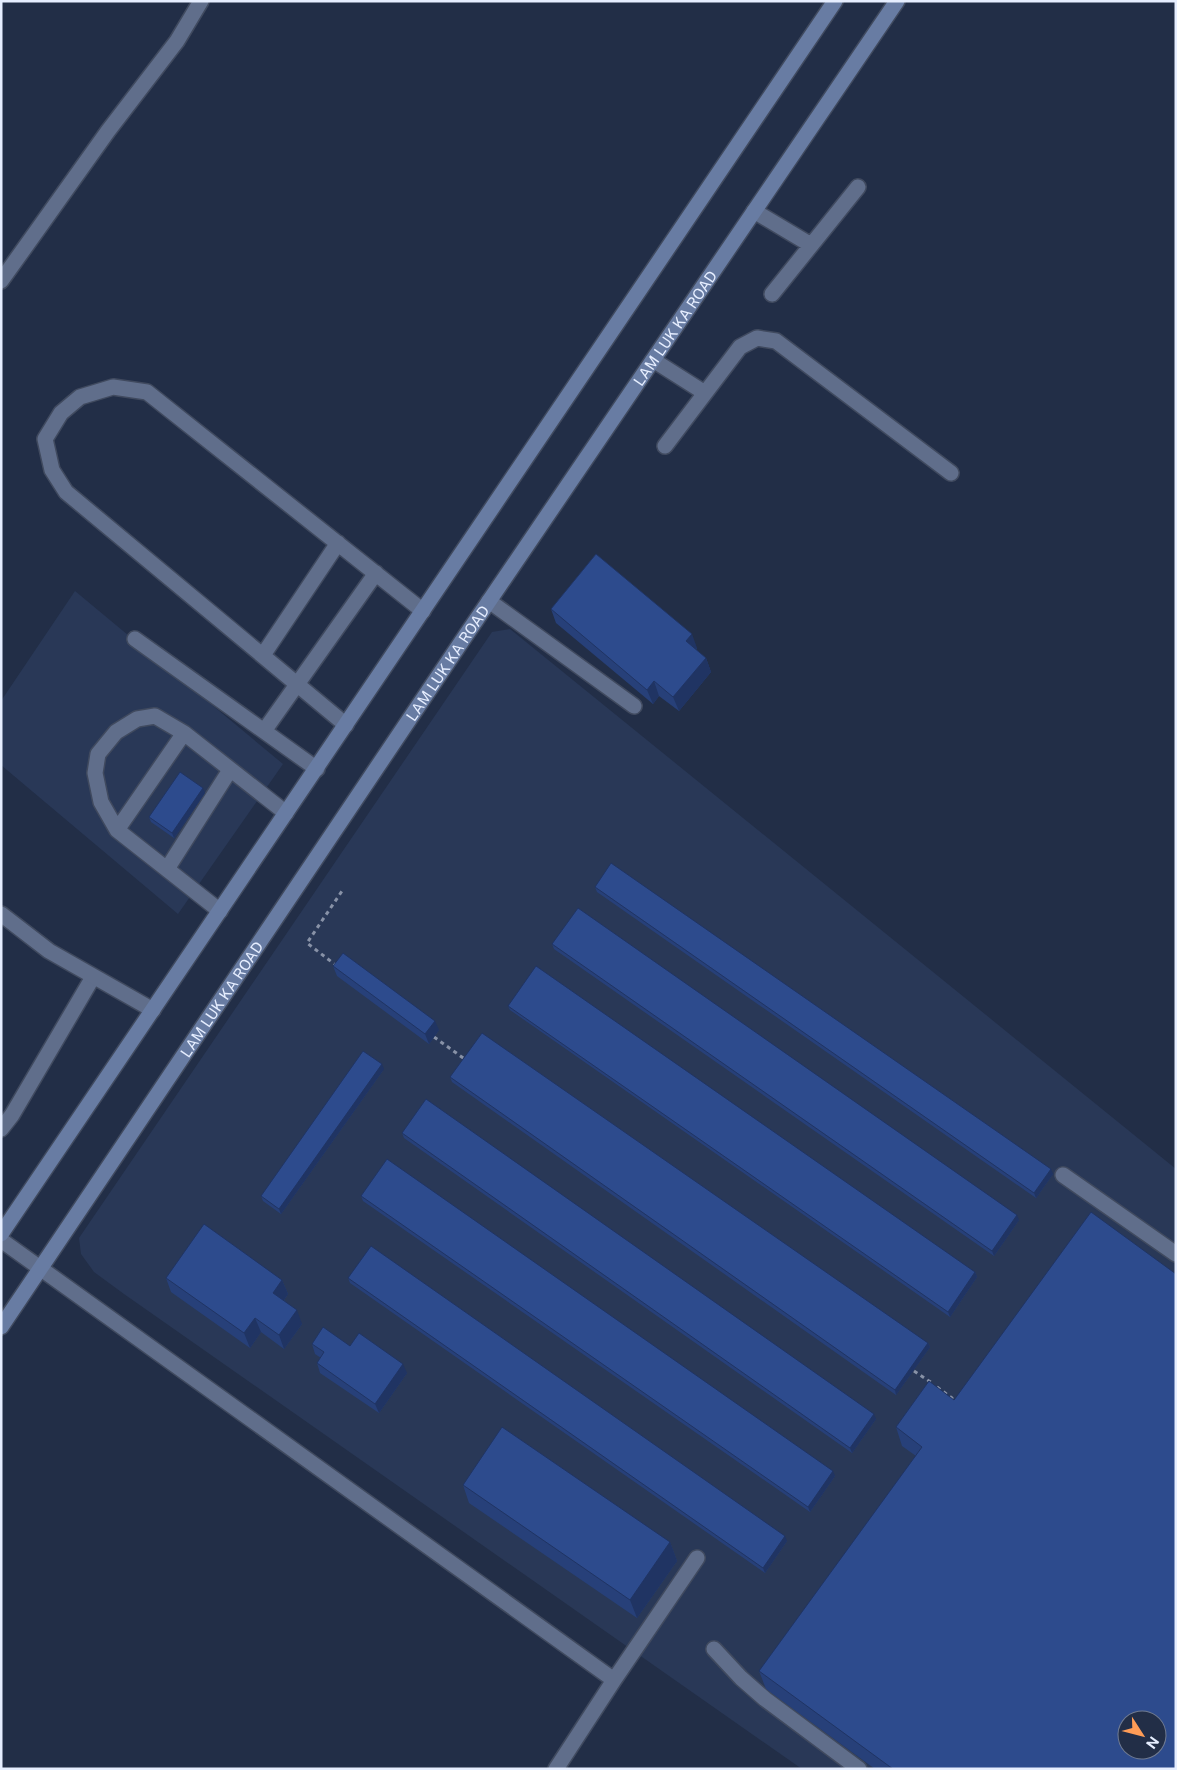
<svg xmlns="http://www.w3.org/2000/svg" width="1177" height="1770" font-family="'Public Sans',sans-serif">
<rect width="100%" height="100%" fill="#222e47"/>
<path fill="#293857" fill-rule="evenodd" d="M75 591 283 764 178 914 1 765V701Z
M510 629 1176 1169V1769H802L124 1294 94 1272 81 1254 79 1238 492 632ZM1127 1720H1157V1750H1127Z"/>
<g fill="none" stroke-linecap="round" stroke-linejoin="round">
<defs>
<path id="lane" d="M754 211 811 245
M772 294 858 187
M653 360 705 393
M665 446 740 347 757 338 776 341 951 473
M489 601 634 706
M135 639 317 769
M263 655 338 543
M346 725 66 492 52 470 45 439 61 413 80 397 113 387 147 392 423 611
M264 731 376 573
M117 830 184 733
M167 869 230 770
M220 911 117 830 101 802 95 773 98 754 116 732 137 719 155 716 184 733 286 813
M1 1129 12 1115 93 977
M1063 1175 1176 1254
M1 1240 614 1680
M714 1649 741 1678 765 1699 859 1769
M556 1769 614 1680 697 1558"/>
<path id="street" d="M1 281 108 131 177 41 201 1
M1 914 49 951 153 1010"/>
<g id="secondary">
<path d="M1 1234 835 1"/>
<path id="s1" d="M1 1327 466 635 897 1"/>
</g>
</defs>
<use href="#lane" stroke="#404a5f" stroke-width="18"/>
<use href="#street" stroke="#404a5f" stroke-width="18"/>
<use href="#secondary" stroke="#404a5f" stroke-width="18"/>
<path stroke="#8892a7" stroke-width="3" stroke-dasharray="4 4" stroke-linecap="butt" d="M337 966 307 943 342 891
M434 1037 466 1060
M914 1371 932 1383
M937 1387 952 1398 951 1400"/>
<use href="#lane" stroke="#606e8b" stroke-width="15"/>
<use href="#street" stroke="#606e8b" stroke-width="15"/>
<use href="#secondary" stroke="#687ca3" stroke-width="15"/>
</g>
<path fill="#274079" d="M551 609 697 648 696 650 706 658 711 672 679 711 659 696 653 704 556 623Z
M205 793 174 838 151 822 149 817Z
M595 887 1053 1174 1036 1198 597 892Z
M552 944 1019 1220 994 1256 554 949Z
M333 966 439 1030 429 1044 337 976Z
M508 1006 975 1272 977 1277 950 1317 510 1010Z
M384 1069 281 1214 263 1201 261 1196Z
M450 1077 928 1343 930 1347 896 1395 452 1082Z
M402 1133 876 1419 852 1453 404 1138Z
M361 1196 835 1476 810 1512 363 1201Z
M166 1278 282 1280 288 1294 284 1300 302 1324 284 1349 261 1332 250 1348 171 1292Z
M348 1278 787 1541 765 1573 350 1283Z
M312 1344 350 1346 407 1373 379 1413 320 1373 317 1363 321 1358 315 1354Z
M929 1381 1176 1769H875L766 1689 759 1671 916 1456 902 1446 896 1427Z
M463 1485 670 1542 677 1561 637 1618 469 1503Z"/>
<path fill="#203463" d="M692 634 697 648 691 656 686 641Z
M706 658 711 672 679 711 673 697Z
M654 681 659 696 653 704 647 690Z
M203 788 205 793 174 838 172 833Z
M435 1021 439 1030 429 1044 425 1034Z
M382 1064 384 1069 281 1214 279 1209Z
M1051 1169 1053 1174 1036 1198 1034 1193Z
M1017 1215 1019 1220 994 1256 992 1251Z
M975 1272 977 1277 950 1317 948 1312Z
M282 1280 288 1294 279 1307 273 1293Z
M297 1310 302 1324 284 1349 279 1335Z
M255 1318 261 1332 250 1348 244 1333Z
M928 1343 930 1347 896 1395 895 1390Z
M403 1364 407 1373 379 1413 375 1404Z
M874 1414 876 1419 852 1453 850 1448Z
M833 1471 835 1476 810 1512 808 1507Z
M785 1536 787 1541 765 1573 763 1568Z
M670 1542 677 1561 637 1618 630 1600Z"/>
<path fill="#2d4b8d" stroke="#203463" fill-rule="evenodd" d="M596 554 692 634 686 641 706 658 673 697 654 681 647 690 551 609Z
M180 772 203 788 172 833 149 817Z
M611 863 1051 1169 1034 1193 595 887Z
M578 908 1017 1215 992 1251 552 944Z
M343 953 435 1021 425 1034 333 966Z
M536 966 975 1272 948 1312 508 1006Z
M482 1033 928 1343 895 1390 450 1077Z
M363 1051 382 1064 279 1209 261 1196Z
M426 1099 874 1414 850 1448 402 1133Z
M387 1159 833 1471 808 1507 361 1196Z
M1091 1212 1176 1274V1769H893L759 1671 922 1447 896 1427 929 1381 954 1400ZM1127 1720H1157V1750H1127Z
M204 1224 282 1280 273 1293 297 1310 279 1335 255 1318 244 1333 166 1278Z
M371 1246 785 1536 763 1568 348 1278Z
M323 1327 350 1346 359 1333 403 1364 375 1404 317 1363 324 1352 312 1344Z
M502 1427 670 1542 630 1600 463 1485Z"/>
<g text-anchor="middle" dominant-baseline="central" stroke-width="4" stroke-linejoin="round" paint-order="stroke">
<g font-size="15" fill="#e6eeff" stroke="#222e47">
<text stroke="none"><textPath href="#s1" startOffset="1205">LAM LUK KA ROAD</textPath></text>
<text stroke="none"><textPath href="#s1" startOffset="800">LAM LUK KA ROAD</textPath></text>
<text stroke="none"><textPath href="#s1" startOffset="395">LAM LUK KA ROAD</textPath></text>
</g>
</g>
<rect width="1177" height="1770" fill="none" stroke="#e6eeff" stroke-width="5"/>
<g transform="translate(1142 1735) rotate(126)"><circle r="24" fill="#222e47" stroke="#707b91"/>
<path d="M0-4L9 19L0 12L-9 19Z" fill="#fe9c57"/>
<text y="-8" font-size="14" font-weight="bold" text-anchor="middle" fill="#e6eeff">N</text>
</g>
</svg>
